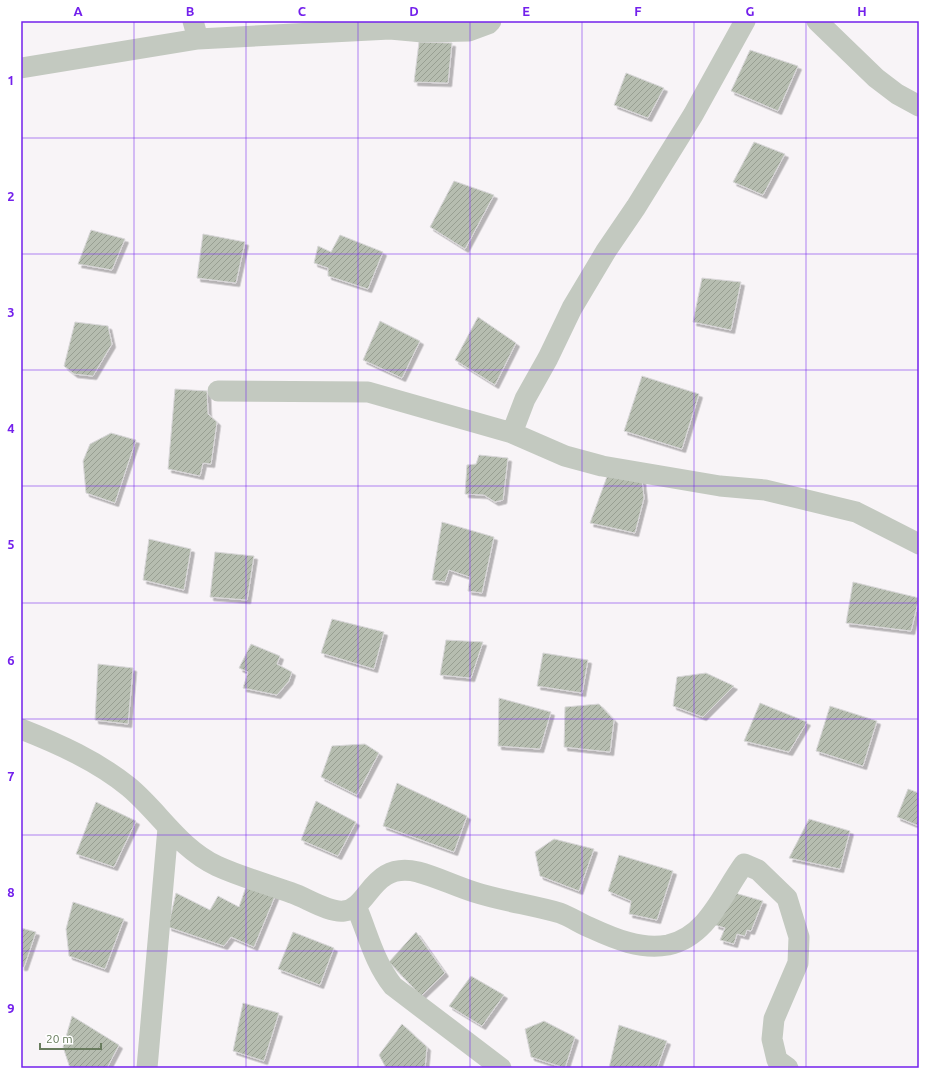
<svg xmlns="http://www.w3.org/2000/svg" width="940" height="1089" font-family="Ubuntu,sans-serif">
<defs>
<pattern id="building-hatch" width="6" height="6" patternUnits="userSpaceOnUse"><rect width="6" height="6" fill="#b6bdb0"/><path d="M-1 1l2-2M0 6l6-6M5 7l2-2" fill="none" stroke="#989f92"/></pattern>
<filter id="shadow"><feDropShadow dx="3.5" dy="3.5" stdDeviation="0" flood-color="#0004"/></filter>
</defs>
<rect width="100%" height="100%" fill="#f8f4f7"/>
<path fill="url(#building-hatch)" stroke="#d9d7d9" filter="url(#shadow)" d="M419 42 452 43 448 83 414 82Z
M750 50 798 66 778 111 731 91Z
M626 73 664 88 648 118 614 105Z
M754 142 785 154 763 195 733 182Z
M454 181 494 195 465 249 430 227Z
M91 230 125 239 112 270 78 264Z
M203 234 245 242 236 283 197 278Z
M340 235 383 252 368 289 328 276V268L314 263 318 246 331 252Z
M702 278 741 282 731 330 693 322Z
M478 317 516 343 495 385 455 360Z
M380 321 420 341 402 378 363 360Z
M75 322 108 326 112 344 93 376 74 374 64 366Z
M642 376 699 394 682 449 624 431Z
M175 389 207 391 208 414 217 422 211 464 203 463 200 476 168 469Z
M111 433 136 440 115 503 86 493 83 461 90 444Z
M479 455 508 458 503 500 495 502 484 495 465 494 467 465 476 464Z
M608 474 642 480 644 498 635 533 590 523Z
M442 522 494 537 482 593 468 591 470 577 449 570 445 582 432 580Z
M149 539 191 549 184 590 143 580Z
M215 552 254 556 247 600 210 597Z
M853 582 919 598 911 631 846 623Z
M332 619 384 632 374 669 321 653Z
M446 640 483 642 471 678 440 675Z
M251 644 280 656 277 664 292 672 289 681 277 695 243 688 248 672 239 668Z
M543 653 588 660 582 693 537 686Z
M98 664 133 668 128 724 95 720Z
M706 673 734 686 703 717 673 706 677 677Z
M499 698 551 712 540 749 498 746Z
M760 703 807 722 789 752 744 741Z
M599 704 614 720 610 752 564 747 565 707Z
M830 706 877 721 863 766 816 751Z
M365 744 379 753 357 795 321 777 332 746Z
M397 783 467 816 454 852 383 826Z
M908 789 919 793V826L897 817Z
M316 801 356 822 338 856 301 840Z
M96 802 136 821 114 867 76 854Z
M809 819 850 831 840 869 789 858Z
M554 839 594 849 579 891 540 876 535 852Z
M619 855 673 871 657 920 629 914 631 901 608 891Z
M247 884 276 894 254 947 231 937 224 946 168 927 176 893 210 910 218 896 239 907Z
M728 891 763 901 751 931 747 930 745 936 737 934 734 944 720 940 725 928 715 925Z
M73 902 124 919 105 969 69 956 66 929Z
M21 928 36 932 24 967H21Z
M293 932 334 948 320 985 278 969Z
M416 932 445 973 421 996 389 962Z
M471 976 504 995 482 1026 449 1006Z
M243 1003 279 1013 264 1061 233 1051Z
M72 1016 119 1045 107 1068H70L63 1047Z
M544 1021 575 1037 565 1068 531 1057 525 1029Z
M402 1024 427 1047 425 1068H386L379 1055Z
M619 1025 667 1041 657 1068H609Z"/>
<g fill="none" stroke-linecap="round" stroke-linejoin="round">
<path stroke="#c3c9c0" stroke-width="21" d="M193 21 198 39
M817 21 876 78 897 94 919 106
M21 68 198 39 390 29 423 32 469 31 488 24 491 21
M218 391 368 392 512 433 565 456 602 466 720 486 765 490 856 512 919 544
M512 433 525 399 548 358 572 308 606 251 636 207 693 115 745 21
M21 729C59 744 97 761 129 787 160 813 179 848 217 866 241 877 267 884 292 893 307 898 329 913 344 911 370 908 371 861 418 872 437 877 455 886 474 892 502 901 532 905 560 913 571 917 581 924 591 928 615 939 641 950 668 945 708 936 722 894 744 864L758 870 787 898 799 937 798 963 774 1019 772 1039 777 1060 788 1068
M356 906C368 934 374 962 393 986L501 1068
M147 1068 168 828"/>
</g>
<path fill="none" stroke="#7320ec" stroke-width="1" stroke-opacity="0.55" d="M134 21V1068M246 21V1068M358 21V1068M470 21V1068M582 21V1068M694 21V1068M806 21V1068M21 138H919M21 254H919M21 370H919M21 486H919M21 603H919M21 719H919M21 835H919M21 951H919"/>
<rect width="940" height="1089" fill="none" stroke="#ffffff" stroke-width="44"/>
<path d="M40 1043v6h61v-6" fill="none" stroke="#687b5d" stroke-width="2"/>
<text x="46" y="1043" font-size="12" fill="#687b5d" stroke="#ffffff" stroke-width="3" paint-order="stroke">20 m</text>
<rect x="22" y="22" width="896" height="1045" fill="none" stroke="#7320ec" stroke-width="1.5"/>
<g font-size="13" text-anchor="middle" font-weight="bold" fill="#7320ec">
<text x="78" y="16">A</text>
<text x="190" y="16">B</text>
<text x="302" y="16">C</text>
<text x="414" y="16">D</text>
<text x="526" y="16">E</text>
<text x="638" y="16">F</text>
<text x="750" y="16">G</text>
<text x="862" y="16">H</text>
<text x="11" y="85">1</text>
<text x="11" y="201">2</text>
<text x="11" y="317">3</text>
<text x="11" y="433">4</text>
<text x="11" y="549">5</text>
<text x="11" y="665">6</text>
<text x="11" y="781">7</text>
<text x="11" y="897">8</text>
<text x="11" y="1013">9</text>
</g>
</svg>
